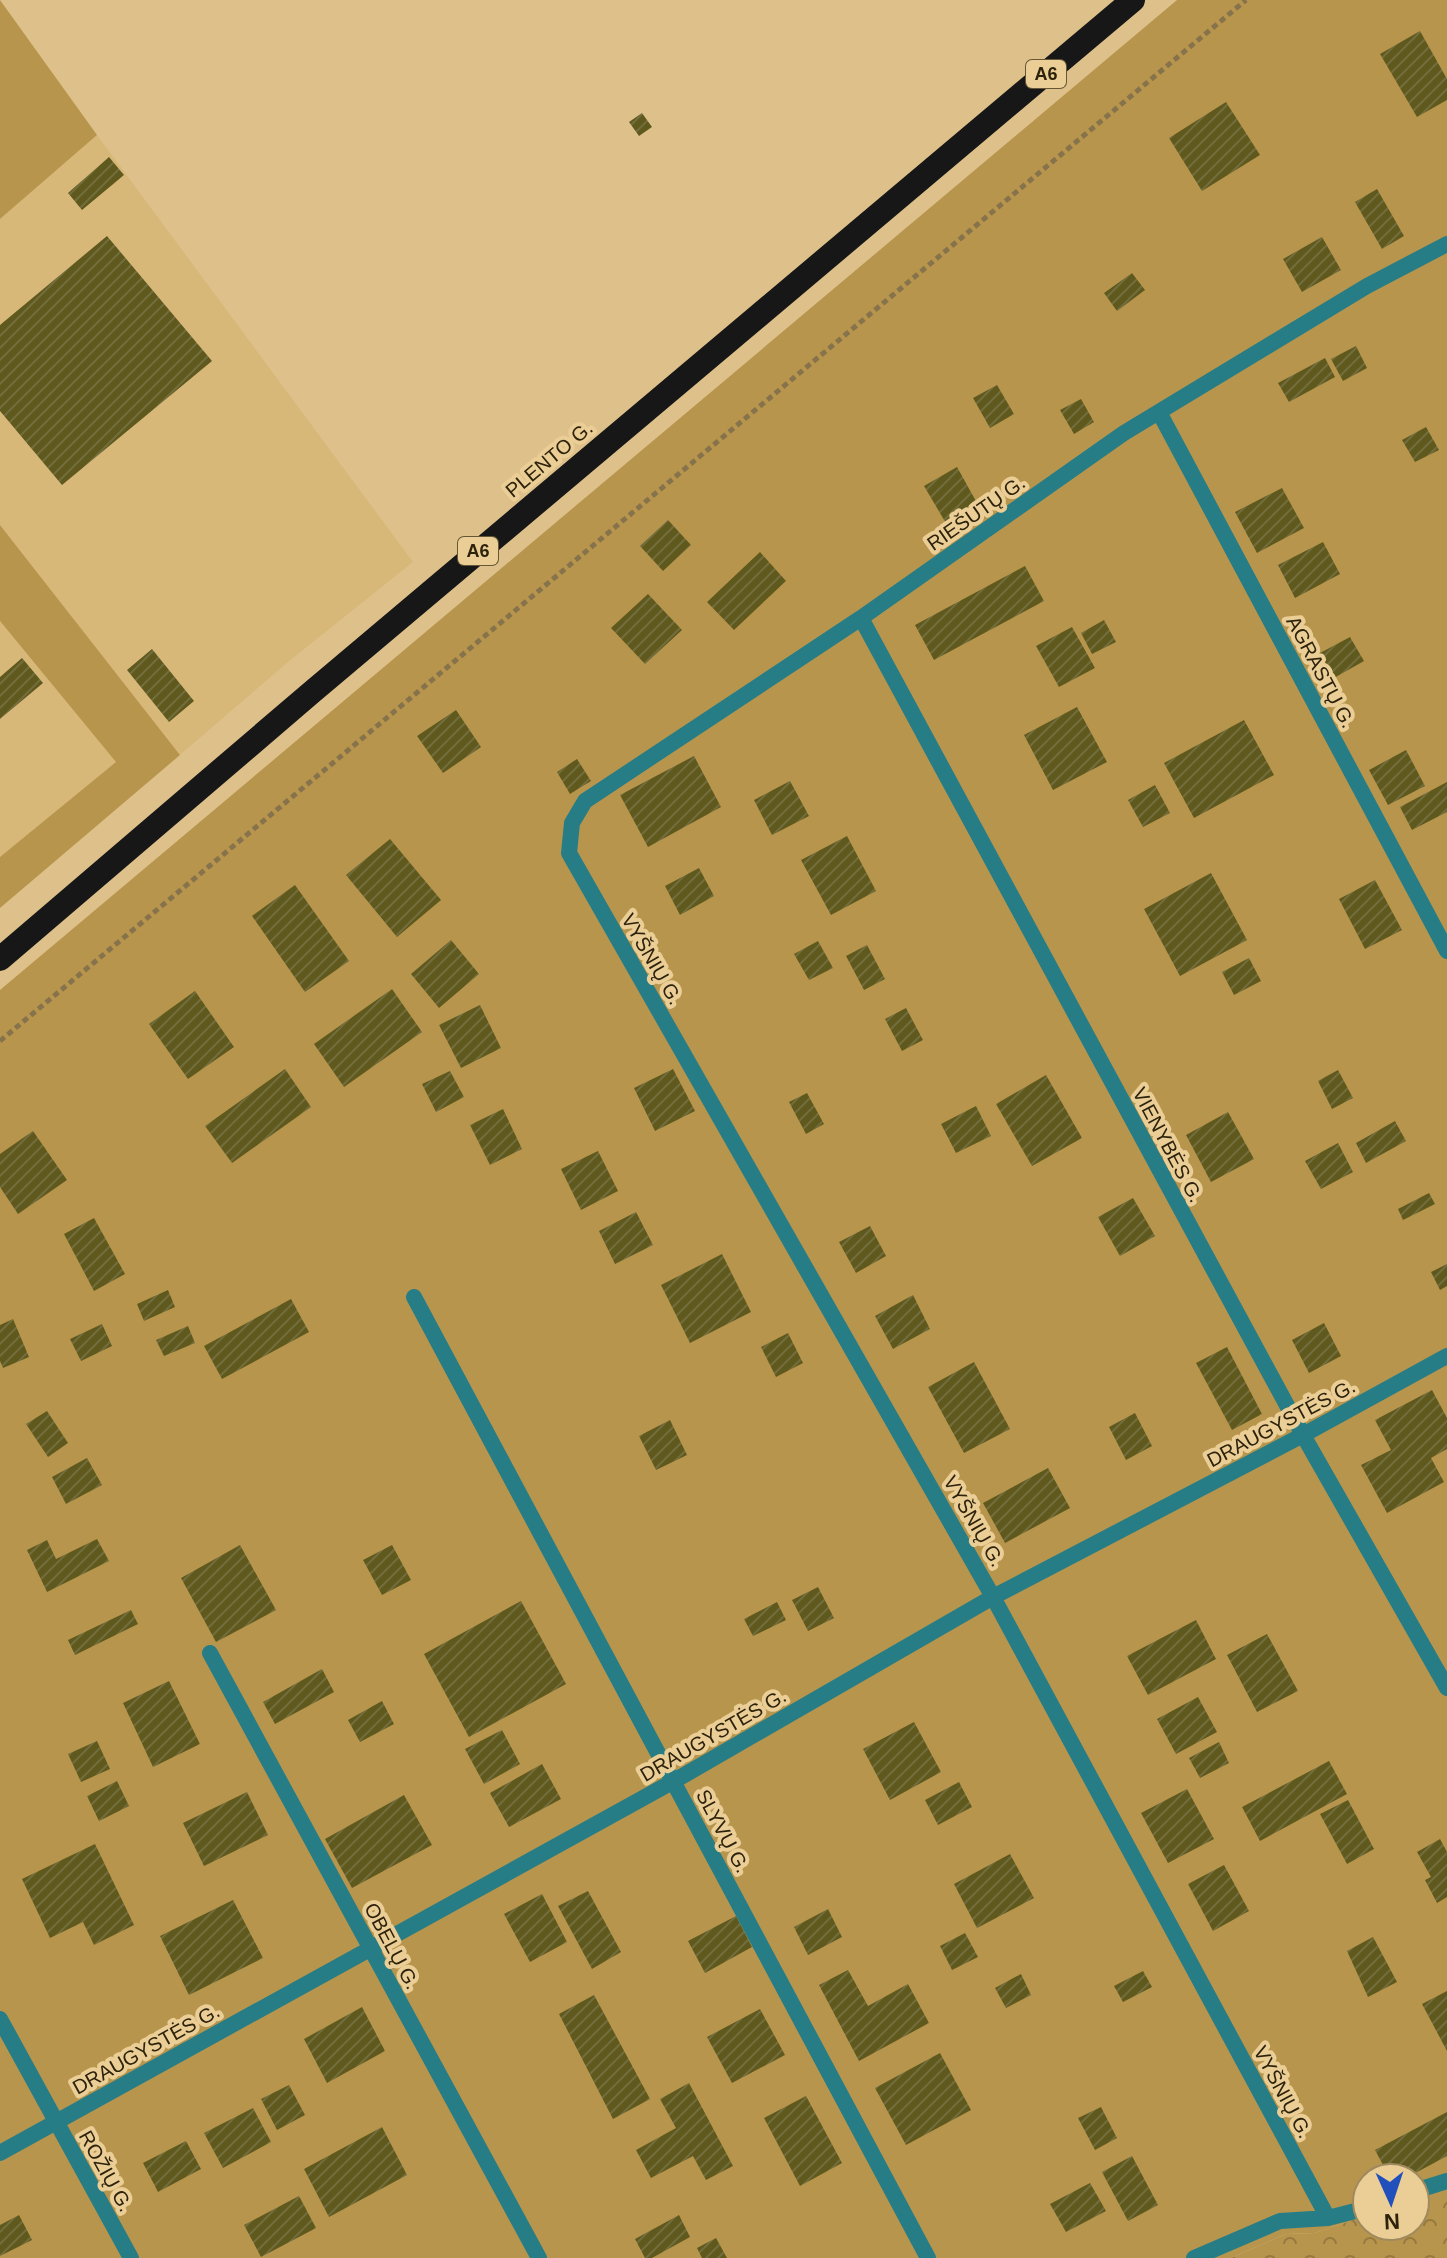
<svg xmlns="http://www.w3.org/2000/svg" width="1447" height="2258" font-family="Helvetica,sans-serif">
<defs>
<pattern id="forest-crowns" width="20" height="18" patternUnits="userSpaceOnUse" patternTransform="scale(2)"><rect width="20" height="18" fill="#b8954d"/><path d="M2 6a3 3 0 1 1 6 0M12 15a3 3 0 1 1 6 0" fill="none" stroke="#96793e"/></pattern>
<pattern id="building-hatch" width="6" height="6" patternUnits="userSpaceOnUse" patternTransform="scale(2)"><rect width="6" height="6" fill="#5f591e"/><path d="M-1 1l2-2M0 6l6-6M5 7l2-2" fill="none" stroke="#726d3c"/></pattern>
</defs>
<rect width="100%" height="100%" fill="#dec18a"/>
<path fill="#d8b879" d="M97 135 413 562 288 662 180 755 0 525V219Z
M0 621 117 762 0 857Z"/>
<path fill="#b8954d" d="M0 0 97 135 0 219Z
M1177 0H1447V2189L1415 2200V2178H1367V2215L1315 2233 1286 2234 1231 2258H0V990Z
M0 525 180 755 0 908V857L116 762 0 621Z"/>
<path fill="url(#forest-crowns)" d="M1447 2189V2258H1231L1286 2234 1315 2233 1367 2215V2226H1415V2200Z"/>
<path fill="url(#building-hatch)" d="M1420 31 1447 79V100L1417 117 1380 54Z
M1226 102 1260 155 1202 191 1169 138Z
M642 113 652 127 639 136 629 122Z
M109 157 124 175 82 210 68 193Z
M1377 189 1404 236 1382 249 1355 202Z
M107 236 212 361 62 485 0 411V325Z
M1322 237 1341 270 1302 292 1283 259Z
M1132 273 1145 290 1117 311 1104 293Z
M1356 346 1367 368 1343 381 1331 359Z
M1325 358 1335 377 1289 402 1278 383Z
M997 385 1014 414 990 428 973 398Z
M1081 399 1094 422 1074 434 1060 410Z
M1426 427 1439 450 1415 462 1402 440Z
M957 467 982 512 950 530 924 486Z
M1282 488 1304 528 1257 553 1235 512Z
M668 520 691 545 663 571 640 546Z
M1323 542 1340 574 1295 598 1278 565Z
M760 552 786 581 734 630 707 602Z
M1025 566 1044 601 934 660 915 625Z
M648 594 682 630 645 664 611 628Z
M1104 620 1116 642 1092 654 1081 633Z
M1072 627 1095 668 1059 687 1036 646Z
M1350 637 1364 661 1334 678 1320 653Z
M152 649 194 701 169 722 127 670Z
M22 658 43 683 0 719V677Z
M1077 707 1107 762 1053 790 1024 735Z
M456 710 481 747 443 773 417 736Z
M1244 720 1274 775 1194 818 1164 763Z
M1406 750 1425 786 1388 805 1369 770Z
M694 756 721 807 648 847 620 795Z
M577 759 591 781 570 794 557 772Z
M790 781 809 816 772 835 754 800Z
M1447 782V812L1412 830 1400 807Z
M1155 785 1170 813 1143 827 1128 800Z
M847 836 876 891 831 915 801 860Z
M390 839 441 900 397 937 346 875Z
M699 868 714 896 680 915 665 886Z
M1211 873 1247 940 1180 976 1144 909Z
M1375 880 1402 930 1365 949 1339 899Z
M295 885 349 961 305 992 252 916Z
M451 940 479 974 439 1008 411 974Z
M818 941 833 968 809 980 794 954Z
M867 945 885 979 864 990 846 956Z
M1249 958 1261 981 1234 995 1222 972Z
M392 989 422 1032 344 1087 314 1044Z
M195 991 234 1047 188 1079 149 1024Z
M480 1005 501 1048 461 1068 439 1025Z
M906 1008 923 1040 902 1051 885 1019Z
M285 1069 311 1107 232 1163 205 1126Z
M673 1069 695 1111 655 1131 634 1088Z
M1338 1070 1353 1098 1332 1109 1318 1081Z
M450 1071 464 1097 436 1112 422 1084Z
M1046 1075 1082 1138 1032 1166 996 1104Z
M807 1093 824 1124 806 1134 789 1102Z
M976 1106 991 1136 956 1153 941 1124Z
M503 1109 522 1149 490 1165 470 1125Z
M1228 1112 1254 1159 1211 1182 1186 1135Z
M1395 1121 1406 1141 1366 1163 1356 1143Z
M33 1131 67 1180 18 1214 0 1187V1154Z
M1338 1143 1353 1172 1321 1189 1305 1161Z
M598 1151 618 1191 581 1210 561 1169Z
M1429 1193 1435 1204 1403 1220 1398 1209Z
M1133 1198 1155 1236 1120 1256 1098 1217Z
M636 1212 653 1245 615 1264 599 1231Z
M94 1218 125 1274 94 1291 64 1234Z
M870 1226 886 1256 856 1273 839 1242Z
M722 1254 751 1312 690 1343 661 1285Z
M1447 1264V1286L1440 1290 1431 1272Z
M168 1290 175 1307 144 1321 137 1304Z
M913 1295 930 1329 893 1349 875 1316Z
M291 1299 309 1332 222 1379 204 1346Z
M13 1319 29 1357 3 1368 0 1361V1325Z
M1324 1323 1341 1356 1309 1373 1292 1340Z
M102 1324 112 1346 81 1361 70 1339Z
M188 1326 195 1343 164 1356 156 1340Z
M788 1333 803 1363 776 1377 761 1347Z
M1227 1347 1262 1414 1232 1430 1196 1363Z
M974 1362 1010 1429 964 1453 928 1387Z
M1432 1390 1447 1418V1449L1431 1458 1444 1482 1387 1513 1361 1465 1391 1450 1375 1420Z
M47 1411 68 1443 48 1457 26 1424Z
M1135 1413 1152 1446 1126 1460 1109 1427Z
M670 1420 687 1455 656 1470 639 1436Z
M87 1458 102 1485 66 1504 52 1477Z
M1048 1468 1070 1508 1005 1543 983 1503Z
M97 1539 109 1561 47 1592 27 1550 47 1540 56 1559Z
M240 1545 276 1610 216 1642 181 1578Z
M392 1545 411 1580 382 1595 363 1560Z
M818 1587 834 1618 808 1631 792 1600Z
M521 1601 566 1684 469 1737 424 1654Z
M777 1602 786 1620 753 1636 744 1619Z
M131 1610 138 1624 75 1655 68 1640Z
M1196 1620 1216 1659 1148 1695 1127 1656Z
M1267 1634 1298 1691 1257 1712 1227 1655Z
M322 1669 334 1692 275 1724 263 1702Z
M169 1681 200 1744 153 1767 123 1703Z
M1198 1697 1217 1732 1176 1754 1157 1719Z
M382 1701 394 1724 360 1742 348 1720Z
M914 1722 941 1772 890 1800 863 1749Z
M502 1730 520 1764 484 1784 465 1749Z
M97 1741 110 1769 81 1782 68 1754Z
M1219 1742 1229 1763 1200 1778 1189 1758Z
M1329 1761 1347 1794 1260 1841 1242 1807Z
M542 1764 561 1799 509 1827 490 1793Z
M117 1781 129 1806 99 1821 87 1796Z
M959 1782 972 1807 938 1825 925 1800Z
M1187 1789 1214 1839 1168 1863 1141 1813Z
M247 1792 268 1835 204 1866 183 1823Z
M404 1795 432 1845 352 1888 325 1839Z
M1348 1800 1374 1849 1347 1864 1320 1814Z
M1440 1839 1447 1852V1897L1437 1903 1425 1880 1431 1877 1417 1852Z
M95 1844 134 1925 94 1945 83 1922 50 1938 22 1879Z
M1010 1854 1034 1898 977 1928 954 1884Z
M1224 1865 1249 1911 1213 1931 1188 1884Z
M588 1891 621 1952 592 1969 558 1906Z
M542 1894 567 1942 530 1962 504 1914Z
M233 1900 263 1958 189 1995 160 1936Z
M828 1909 842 1937 808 1955 794 1927Z
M736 1916 752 1947 705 1973 688 1941Z
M965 1933 978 1957 952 1970 940 1946Z
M1373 1937 1397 1982 1368 1997 1347 1951Z
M848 1970 868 2006 908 1984 929 2023 859 2061 819 1985Z
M1143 1971 1152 1987 1123 2002 1114 1986Z
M1021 1974 1031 1995 1006 2008 995 1988Z
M1447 1991V2051L1422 2004Z
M594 1995 650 2099 613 2119 559 2014Z
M362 2007 385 2051 327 2083 304 2039Z
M760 2009 785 2055 732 2083 707 2037Z
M940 2053 971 2110 906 2145 875 2088Z
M689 2083 733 2166 706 2180 693 2156 651 2178 636 2150 676 2128 660 2099Z
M289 2085 305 2115 277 2130 261 2099Z
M806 2096 842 2163 800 2186 764 2118Z
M1101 2107 1117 2138 1095 2150 1078 2118Z
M253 2108 271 2142 223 2168 204 2133Z
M1447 2112V2156L1406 2178H1390L1375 2150Z
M382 2127 407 2175 329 2217 304 2169Z
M186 2141 201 2169 158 2192 143 2163Z
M1132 2156 1158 2205 1128 2221 1102 2172Z
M1090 2183 1106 2211 1066 2232 1050 2204Z
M299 2196 316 2228 261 2257 244 2225Z
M19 2215 32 2240 0 2256V2225Z
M679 2215 690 2237 652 2258H645L635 2239Z
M716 2238 727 2258H702L697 2248Z"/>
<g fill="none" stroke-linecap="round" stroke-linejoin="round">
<path stroke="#87734b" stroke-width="5" stroke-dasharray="6 4" stroke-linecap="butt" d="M0 1041 1246 0"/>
<path stroke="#277d85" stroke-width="16" d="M1159 412 1447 951
M861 618 1303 1435 1447 1688
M414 1297 928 2258
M210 1653 539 2258
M0 2019 131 2258
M0 2153 674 1781 993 1597 1303 1435 1447 1356
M1415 2191 1447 2181
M1328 2218 993 1597 569 853 572 823 585 801 861 618 1124 433 1367 286 1447 244
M1194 2258 1280 2221 1328 2218 1367 2208"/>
<path stroke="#171717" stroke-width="24" d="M0 959 312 692 1133 0"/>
</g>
<g text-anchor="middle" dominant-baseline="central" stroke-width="8" stroke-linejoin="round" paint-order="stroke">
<g fill="#ebce96" stroke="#665635" stroke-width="2">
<rect x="1026" y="60" width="40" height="28" rx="6"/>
<rect x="458" y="537" width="40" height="28" rx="6"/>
</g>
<g font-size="18" font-weight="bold" fill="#2d220b">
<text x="1046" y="74">A6</text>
<text x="478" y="551">A6</text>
</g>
<g font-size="20" fill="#2d220b" stroke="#ebce96">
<text transform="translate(549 459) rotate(-40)">PLENTO G.</text>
<text transform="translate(976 513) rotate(-35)">RIEŠUTŲ G.</text>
<text transform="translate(1321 672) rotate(62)">AGRASTŲ G.</text>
<text transform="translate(652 959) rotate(60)">VYŠNIŲ G.</text>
<text transform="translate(1168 1145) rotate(62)">VIENYBĖS G.</text>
<text transform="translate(1281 1423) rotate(-28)">DRAUGYSTĖS G.</text>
<text transform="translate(974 1521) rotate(60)">VYŠNIŲ G.</text>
<text transform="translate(713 1735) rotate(-30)">DRAUGYSTĖS G.</text>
<text transform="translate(723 1831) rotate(62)">SLYVŲ G.</text>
<text transform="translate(392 1946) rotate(62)">OBELŲ G.</text>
<text transform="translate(146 2049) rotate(-29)">DRAUGYSTĖS G.</text>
<text transform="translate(1283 2092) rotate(62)">VYŠNIŲ G.</text>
<text transform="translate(106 2171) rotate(61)">ROŽIŲ G.</text>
</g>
</g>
<g transform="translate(1391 2202) rotate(177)"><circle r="38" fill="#ebce96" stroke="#9f895e" stroke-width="2"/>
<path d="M0-6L14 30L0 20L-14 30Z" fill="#2150bd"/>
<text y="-12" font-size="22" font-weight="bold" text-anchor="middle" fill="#2d220b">N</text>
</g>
</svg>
